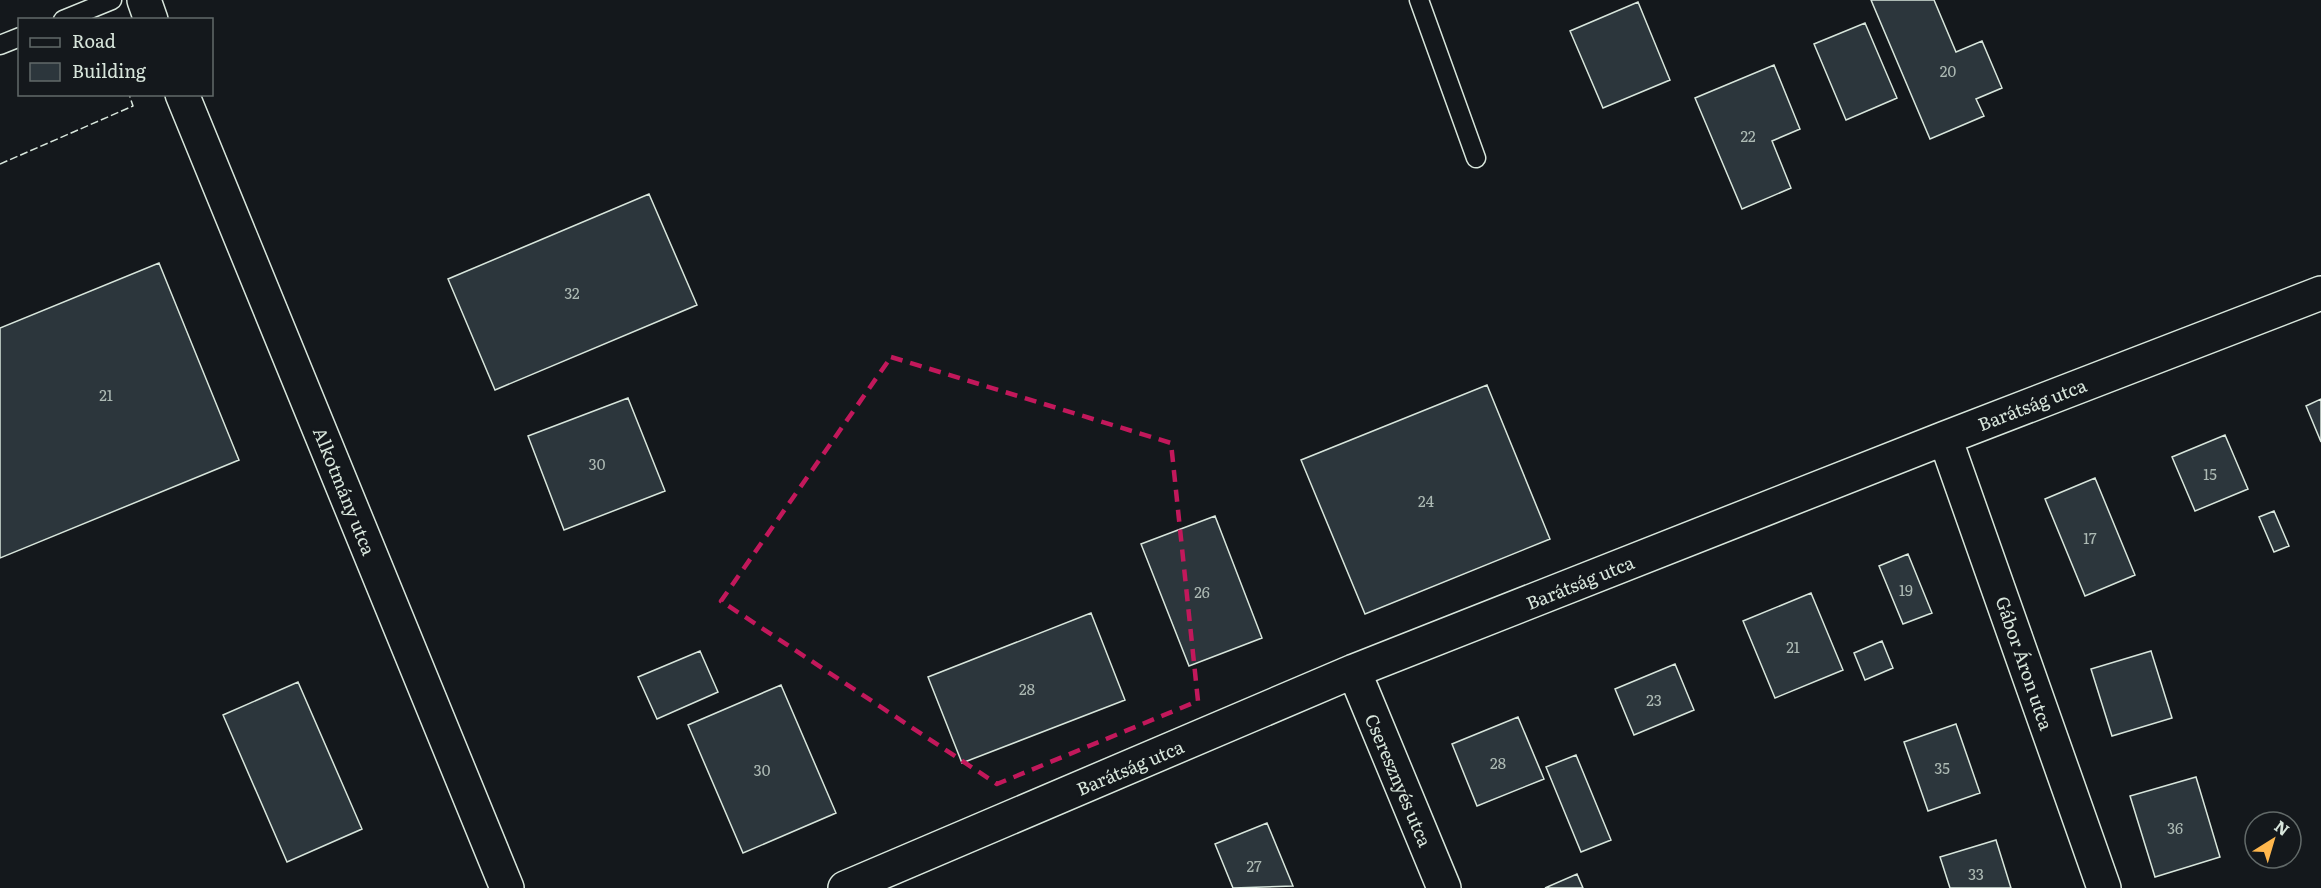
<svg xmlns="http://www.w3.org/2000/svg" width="2321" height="888" font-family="Literata,serif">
<rect width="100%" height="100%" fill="#14181c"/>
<path fill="#2c363c" stroke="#d8e6dc" stroke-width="1.5" d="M1871 0H1934L1956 52 1982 41 2002 88 1976 99 1984 116 1930 139Z
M1638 2 1670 80 1603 108 1570 31Z
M1865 23 1897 98 1846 120 1814 44Z
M1774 65 1800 129 1772 141 1791 188 1742 209 1695 98Z
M649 194 697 305 495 390 448 279Z
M159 263 239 460 0 558V328Z
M1487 385 1550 539 1365 614 1301 460Z
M628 398 665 491 564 530 528 436Z
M2321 399V442L2306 406Z
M2225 435 2248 489 2195 511 2172 457Z
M2095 478 2135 575 2085 596 2045 499Z
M2274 511 2289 546 2274 552 2259 517Z
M1215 516 1262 638 1189 666 1141 544Z
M1908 554 1932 613 1903 624 1879 566Z
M1811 593 1843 670 1775 698 1743 621Z
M1091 613 1125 700 962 763 928 677Z
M1882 641 1893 668 1865 680 1854 653Z
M700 651 718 692 657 719 638 677Z
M2151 651 2172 718 2112 736 2091 669Z
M1675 664 1694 710 1634 735 1615 689Z
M298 682 362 829 287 862 223 715Z
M781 685 836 813 743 853 688 725Z
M1518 717 1544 779 1477 806 1452 744Z
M1956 724 1980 793 1928 811 1904 742Z
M1576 755 1611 840 1581 852 1546 767Z
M2196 777 2220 857 2155 877 2130 796Z
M1267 823 1293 886 1233 888 1215 844Z
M1996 840 2011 888H1950L1940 857Z
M1577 874 1583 888H1545Z"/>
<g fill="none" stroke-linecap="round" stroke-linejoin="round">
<defs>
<path id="service" d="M1419 0 1476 158
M63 20 112 0
M0 45 20 37"/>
<path id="minor" d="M144 0 151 20
M182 94 507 888
M1945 438 2104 888
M1354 671 1444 888
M845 888 1354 671 1945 438 2321 293"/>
</defs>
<use href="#service" stroke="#d8e6dc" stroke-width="21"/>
<use href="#minor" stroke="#d8e6dc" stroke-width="36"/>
<use href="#service" stroke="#14181c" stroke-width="18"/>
<use href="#minor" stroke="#14181c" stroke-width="33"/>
<path stroke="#d8e6dc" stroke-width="1.5" stroke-dasharray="8 3" stroke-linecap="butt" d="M0 164 133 106 129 94"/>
</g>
<path fill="none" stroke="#c2185b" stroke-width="4.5" stroke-dasharray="12 8" stroke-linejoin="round" d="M891 357 1171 443 1198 701 997 784 721 601Z"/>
<g text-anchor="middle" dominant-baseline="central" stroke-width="4.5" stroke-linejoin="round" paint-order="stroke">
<g font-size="15" fill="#adbab4">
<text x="1948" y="70">20</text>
<text x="1748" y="135">22</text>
<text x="572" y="292">32</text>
<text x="106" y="394">21</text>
<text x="597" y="463">30</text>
<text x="2210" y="473">15</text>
<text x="1426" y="500">24</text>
<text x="2090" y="537">17</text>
<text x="1906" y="589">19</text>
<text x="1202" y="591">26</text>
<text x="1793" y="646">21</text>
<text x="1027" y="688">28</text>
<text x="1654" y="699">23</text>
<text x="1498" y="762">28</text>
<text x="1942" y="767">35</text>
<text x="762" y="769">30</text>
<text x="2175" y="827">36</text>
<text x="1254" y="865">27</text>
<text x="1976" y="873">33</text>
</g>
<g font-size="18" fill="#d8e6dc" stroke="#14181c">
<text transform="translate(2032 404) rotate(-21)">Barátság utca</text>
<text transform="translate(345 491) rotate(68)">Alkotmány utca</text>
<text transform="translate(1580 582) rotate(-22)">Barátság utca</text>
<text transform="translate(2025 663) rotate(71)">Gábor Áron utca</text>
<text transform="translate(1130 767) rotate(-23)">Barátság utca</text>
<text transform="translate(1399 780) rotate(67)">Cseresznyés utca</text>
</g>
</g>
<rect x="18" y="18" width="195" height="78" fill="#14181c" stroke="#626a69" stroke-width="1.5"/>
<rect x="30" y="38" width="30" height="9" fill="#14181c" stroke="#626a69" stroke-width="1.5"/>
<text x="72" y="48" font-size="18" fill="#d8e6dc">Road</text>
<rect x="30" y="63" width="30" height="18" fill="#2c363c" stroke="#626a69" stroke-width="1.5"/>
<text x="72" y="78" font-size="18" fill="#d8e6dc">Building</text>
<g transform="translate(2273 840) rotate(37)"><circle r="28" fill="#14181c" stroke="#626a69" stroke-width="1.5"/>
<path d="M0-4.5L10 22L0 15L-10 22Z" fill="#ffb74d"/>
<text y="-9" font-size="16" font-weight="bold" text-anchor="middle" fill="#d8e6dc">N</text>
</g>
</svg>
